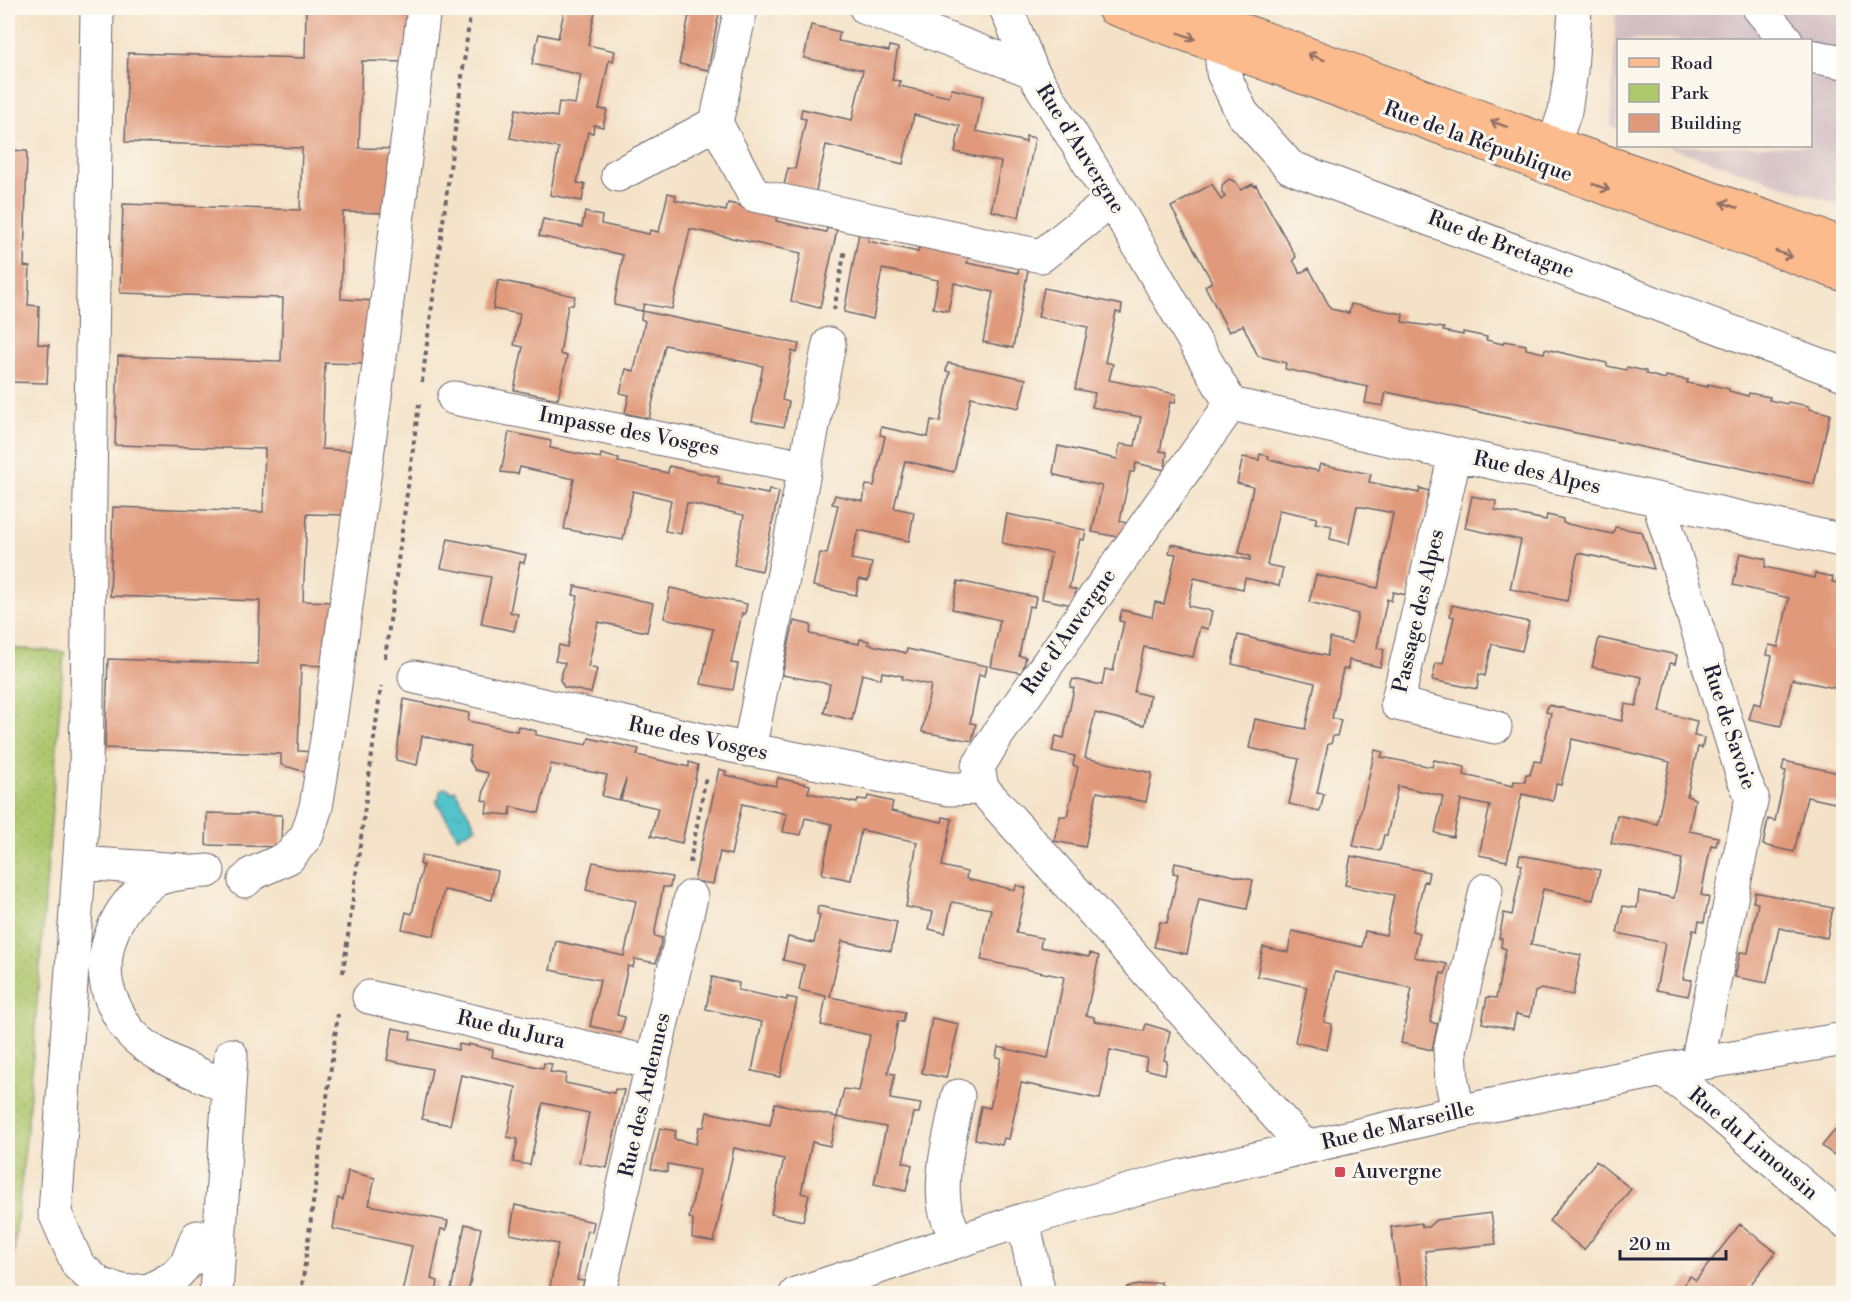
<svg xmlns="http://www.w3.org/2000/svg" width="1851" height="1301" font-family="'Libre Bodoni',serif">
<defs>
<pattern id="green-dots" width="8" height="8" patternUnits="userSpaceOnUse" patternTransform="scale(1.5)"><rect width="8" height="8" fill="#aec86e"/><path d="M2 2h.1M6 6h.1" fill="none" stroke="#95ac60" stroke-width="1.8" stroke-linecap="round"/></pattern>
<pattern id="water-ripples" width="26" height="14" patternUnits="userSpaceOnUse" patternTransform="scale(1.5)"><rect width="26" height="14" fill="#55c3ca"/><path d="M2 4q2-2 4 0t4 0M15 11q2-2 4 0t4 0" fill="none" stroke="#4aa7ae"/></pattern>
</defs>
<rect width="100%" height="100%" fill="#fbf7ec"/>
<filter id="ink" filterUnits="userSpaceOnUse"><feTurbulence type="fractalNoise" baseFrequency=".0167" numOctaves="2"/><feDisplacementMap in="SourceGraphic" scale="12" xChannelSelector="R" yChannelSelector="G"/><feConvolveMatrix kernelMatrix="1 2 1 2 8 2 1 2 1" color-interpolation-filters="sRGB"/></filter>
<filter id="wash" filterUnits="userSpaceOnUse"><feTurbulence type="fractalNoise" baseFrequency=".008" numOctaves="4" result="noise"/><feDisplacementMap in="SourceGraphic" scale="24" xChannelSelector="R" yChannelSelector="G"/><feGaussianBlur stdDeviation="1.35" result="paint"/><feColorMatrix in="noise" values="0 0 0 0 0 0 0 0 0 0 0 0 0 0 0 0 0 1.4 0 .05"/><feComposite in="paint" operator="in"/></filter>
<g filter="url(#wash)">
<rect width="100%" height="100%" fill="#f4e2c8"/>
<path fill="#d2bec3" d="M1616 8H1843V206L1666 146H1810V40H1618V129L1611 126Z"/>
<path fill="url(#green-dots)" stroke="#687554" stroke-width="1.5" d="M8 648 64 652 28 1120 9 1294 8 1293Z"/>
<path fill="url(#water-ripples)" stroke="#3c7282" stroke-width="1.5" d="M444 788 449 789 451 792 455 790 476 827 458 837 436 801 439 799 440 791Z"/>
<g id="blocks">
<path fill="#e0997a" d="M306 8H416L409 62 362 61 359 148 398 149 389 213 343 212 341 299 377 301 369 364 325 363 322 449 357 451 348 515 307 514 303 601 336 602 328 666 301 665 298 751 316 752 313 774 281 765V754L105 748 108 659 258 664 260 601 110 596 113 507 263 512 265 449 115 445 118 356 281 361 283 298 120 293 123 204 300 210 302 148 125 142 128 53 305 58Z
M565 8H596L588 45 615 51 613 61 609 60 599 109 607 110 603 127 594 125 593 133 588 132 577 183 585 184 582 201 550 195 559 148 510 138 516 109 557 117 559 102 575 104 581 75 532 64 539 34 558 38Z
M658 8H720L708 70 679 64 689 15Z
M811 25 840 32 838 41 889 51 890 46 898 48 892 80 900 81 899 86 949 97 952 89 983 96 976 131 1026 142V136L1035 138 1019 217 991 211 1001 162 955 152 960 126 914 115 903 164 826 145 814 200 782 194 788 168 795 169 806 119 800 118 802 109 852 120 863 70 804 58Z
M8 150 27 151 24 266 30 267 28 305 39 306 38 344 49 345 47 383 8 382Z
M1229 179 1236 182 1241 190 1253 184 1254 186 1256 185 1296 257 1293 260 1300 273 1309 268 1331 309 1349 313 1351 304 1403 314 1402 322 1444 328 1443 331 1463 335V332L1487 337 1486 340 1503 344 1504 341 1526 345V349L1544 353 1545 349 1607 363V366L1626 370 1627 367 1646 371V374L1665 379 1666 376 1688 380 1687 383 1708 387V384L1729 389V391L1748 396 1749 393 1770 397 1769 400 1787 404 1788 402 1809 406V409L1830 414 1814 484 1386 392 1383 406 1365 403 1368 387 1285 369 1286 363 1258 356 1243 325 1229 332 1205 286 1212 282 1171 207 1212 184 1221 200 1225 197 1222 192V185Z
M668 193 676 195 675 200 726 211 728 203 777 214 776 221 826 232 827 228 837 230 820 308 791 301 801 253 690 229 672 309 644 304 642 311 614 305 623 255 539 236 543 219 582 227 585 212 602 216 601 224 649 234 650 230 659 232Z
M859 233 869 235 868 241 918 252 920 243 970 254 967 263 1018 273 1019 268 1028 270 1013 348 983 342 993 292 954 283 948 311 933 308 938 280 882 269 873 319 844 312Z
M498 280 575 296 573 305H568L560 354 567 356 558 399 514 390 523 347 514 345 520 314 493 309Z
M1044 288 1122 305 1121 313 1116 312 1105 362 1113 364 1109 380 1176 394 1175 403 1170 402 1160 451 1167 452 1165 470 1136 463 1134 472H1130L1120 521 1126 523 1123 538 1092 532 1102 486 1055 475 1053 472 1058 446 1117 459 1120 444 1135 446 1141 417 1092 407 1095 393 1075 389 1088 327 1038 317Z
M642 311 799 344 797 353 792 351 782 400 789 402 784 427 752 421 763 366 665 345 649 419 625 413 629 395 620 393 626 369 634 371 645 321 641 319Z
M948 363 1026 379 1019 408 971 397 954 472 905 461 894 508 914 512 909 541 858 530 851 559 872 563 868 581 859 579 856 595 813 586 820 553 827 554 838 505 832 504 835 495 863 501 866 485 874 486 885 436 880 435 881 427 928 437 931 420 940 422 950 372 946 371Z
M509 432 551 441 550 448 600 458 601 454 619 459 618 462 668 473 669 466 719 477 718 484 768 494 769 489 779 492 762 571 734 565 744 515 687 503 681 534 665 531 671 500 633 491 623 540 564 529 574 479 520 467 518 474 501 472Z
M1260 454 1269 456 1268 459 1318 471 1320 464 1371 474 1369 482 1419 493 1420 488 1429 491 1407 595 1393 592 1391 601 1387 599 1377 648 1384 650 1380 667 1349 660 1348 669H1343L1332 718 1341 720 1337 736H1333L1331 744H1328L1317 793 1324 794 1320 811 1289 804 1299 759 1249 748 1255 719 1305 729 1315 683 1232 664 1238 635 1327 656 1330 638 1352 643 1358 614 1309 602 1316 575 1378 588 1393 513 1357 506 1349 544 1330 539 1332 526 1315 523 1317 518 1279 510 1267 565 1283 568 1279 586 1245 578 1243 589 1194 578 1188 606 1212 611 1208 629 1200 627 1193 657 1144 647 1134 692 1150 696 1144 725 1095 713 1085 758 1152 773 1146 802 1097 792 1085 847 1054 841 1060 816H1067L1078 767 1073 765 1075 756 1052 751 1056 736 1064 738 1074 688 1070 687 1073 679 1102 685 1105 669 1113 671 1124 622 1119 621 1122 610 1152 617 1155 602 1164 604 1176 554 1169 553 1171 544 1250 560V556L1239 553 1253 487 1237 483 1243 457 1259 460Z
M1472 496 1496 501 1495 510 1546 520 1547 515 1556 517 1563 519V523L1613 534 1615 527 1642 532 1654 569 1578 553 1567 601 1510 589 1521 540 1465 528Z
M1007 514 1086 530 1084 540 1080 539 1069 588 1076 590 1073 605 1042 599 1051 553 1002 543Z
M448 539 526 555 524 563 520 562 510 612 518 614 514 631 481 624 491 577 441 568Z
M1740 553 1766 559 1765 567 1814 578 1815 573 1833 577 1832 582 1844 584V621L1835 659 1844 661V690L1792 679 1781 726 1749 719 1754 703 1761 705 1772 656 1767 655 1769 645 1778 647 1789 598 1733 585Z
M958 581 1036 597 1034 607 1029 606 1019 656 1026 657 1022 673 991 667 1000 620 952 609Z
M575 586 653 603 647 632 598 622 588 667 597 669 591 693 564 687 560 680 565 663 555 661 559 645 567 647 578 596 573 595Z
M670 588 747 604 745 614 742 613 731 663 738 664 733 690 701 684 713 629 664 618Z
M1452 605 1529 622 1522 651 1492 644 1485 676 1479 674 1477 689 1432 680 1436 663 1443 664 1454 617 1450 616Z
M794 621 811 625 810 634 859 644 860 639 869 641 868 644 906 653 907 649 987 666 985 676 979 674 970 723 976 724 972 741 922 732 931 685 902 679 903 676 882 672 881 679 862 674 852 720 824 713 830 684 782 675Z
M1599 638 1677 655 1675 664 1670 663 1660 712 1697 721 1694 736 1704 738 1702 748 1698 747 1687 796 1695 799 1689 831 1718 837 1716 846 1711 845 1701 895 1709 897 1704 922 1699 921 1697 931 1693 930 1683 979 1692 980 1688 996 1656 990 1665 943 1617 933 1623 906 1637 908 1639 891 1674 898 1682 859 1611 843 1617 815 1657 824 1670 762 1572 739 1561 785 1556 784 1553 801 1522 794 1507 861 1479 855 1490 806 1461 800 1453 837 1435 833 1443 796 1398 786 1387 835H1384L1380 851 1353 846 1375 750 1383 752 1381 757 1432 767 1434 760 1465 767 1464 775 1513 786 1514 781 1525 782 1526 774 1530 775 1534 761 1541 762 1551 713 1546 712 1548 705 1622 721 1625 704 1636 706 1642 677 1592 667Z
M404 699 469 713 468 721 517 731 518 726 536 731V735L587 745 589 738 639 749 637 755 689 767V762L698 765 682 843 651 836 658 808 621 800 626 779 619 800 602 796 607 775 551 764 539 813 511 807 510 815 486 813 488 802 482 800 488 773 475 770 469 760 471 747 422 736 417 765 396 760Z
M1784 761 1844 774V805L1807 797 1794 852 1763 845 1768 819 1775 821 1786 771 1782 770Z
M719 769 726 771 725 775 776 786 778 778 810 785 808 793 857 803 858 799 867 800 868 796 893 802 891 811 942 822 943 817 952 819 942 866 967 872 966 879 1015 890 1016 885 1026 888 1016 933 1042 938 1040 947 1089 957 1090 953 1099 956 1086 1015 1094 1017V1021L1144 1031 1146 1024 1170 1031 1164 1060 1167 1061 1165 1074 1145 1069 1147 1058 1110 1050 1100 1099 1021 1083 1009 1139 1004 1138 1002 1145 975 1139 981 1106 990 1108 1001 1058 996 1057 998 1047 1048 1058 1064 977 981 960 991 909 952 902 945 933 929 929 933 912 906 907 917 842 861 830 851 880 822 874 832 824 805 818 801 835 783 832 787 814 742 804 731 855 720 852 713 884 694 881Z
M207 813 282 815 281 847 206 845Z
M422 855 498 871 492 900 444 890 434 936 402 929 406 912 412 914 423 865 420 864Z
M1520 855 1600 870 1593 900 1543 889 1531 945 1581 955 1573 995 1541 989 1535 992 1530 1017 1516 1014 1513 1029 1482 1023 1487 997 1496 998 1506 949 1501 947 1502 939 1499 938 1504 913 1512 915 1522 865 1518 864Z
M1351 856 1429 872 1427 882 1424 881 1412 931 1420 933 1414 957 1447 964 1445 974 1441 973 1430 1022 1438 1024 1432 1050 1401 1043 1412 988 1335 972 1324 1022 1332 1024 1327 1050 1295 1042 1307 987 1257 976 1263 947 1288 952 1292 931 1362 947 1365 931 1386 935 1394 895 1345 885Z
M593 862 672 877 670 887H663L654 936 662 938 656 963 635 959 633 967 628 966 617 1015 625 1017 621 1033 590 1026 600 980 550 970 556 941 624 956 636 901 586 890Z
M1175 863 1253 880 1247 909 1199 899 1187 954 1154 947 1160 922 1167 923 1178 874 1173 873Z
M1755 892 1833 908 1827 938 1779 928 1767 983 1735 977 1740 952 1748 953 1758 903 1753 902Z
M818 906 897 922 891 951 842 941 830 997 905 1012 903 1022 898 1021 888 1073 895 1074 890 1099 921 1104 919 1113H914L903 1162 912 1165 906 1191 874 1184 886 1127 837 1117 844 1089 859 1091 870 1035 821 1025 826 996 799 990 804 965 783 960 788 937 814 943 820 915 817 914Z
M712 977 739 983 738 990 787 1000V997L797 999 780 1077 752 1071 762 1022 706 1009Z
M932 1018 959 1024 946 1078 922 1073Z
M393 1028 411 1032 410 1039 458 1050 459 1044 468 1046V1044L493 1050 492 1057 543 1068 544 1063 552 1064 550 1072 566 1074 565 1083 614 1093 615 1089 624 1090 607 1168 579 1163 589 1113 543 1103 530 1165 513 1162 518 1139 507 1137 516 1087 461 1075 450 1125 422 1119 432 1069 387 1060Z
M775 1103 837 1117 830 1146 812 1142 801 1193 809 1195 803 1221 771 1214 784 1159 734 1148 714 1242 692 1238 693 1219 689 1218 699 1170 668 1164 667 1172 651 1169 660 1128 676 1131 674 1139 696 1144 699 1127H704L707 1112 770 1125Z
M1844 1119V1162L1822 1146Z
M1596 1161 1631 1189 1584 1250 1549 1221Z
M348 1171 375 1178 369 1205 448 1221 446 1230 441 1229 431 1279 438 1281 436 1293H402L412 1246 333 1229 338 1198 343 1200Z
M515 1205 594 1222 592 1232 587 1230 577 1280 584 1281 581 1293H554L549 1292 558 1244 510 1234Z
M1491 1213 1496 1244 1425 1251 1431 1293H1401L1391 1227 1421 1223 1422 1227H1428L1436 1220Z
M465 1224 481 1228 468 1293 451 1290Z
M1740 1224 1776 1252 1744 1293H1677L1690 1276 1696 1280Z
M1161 1282 1163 1293H1128L1127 1287Z"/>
</g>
</g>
<g filter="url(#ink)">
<use href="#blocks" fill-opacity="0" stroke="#6c656c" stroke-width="1.5"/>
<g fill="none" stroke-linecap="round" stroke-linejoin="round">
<defs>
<path id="minor" d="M97 8 86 767 55 1213 78 1265 99 1284 126 1292 150 1290 174 1277 187 1263 197 1237 219 1236
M866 8 1032 71
M1006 8 1032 71 1112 200 1231 404 998 734 978 767 982 788 1305 1147
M1759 8 1786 40
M1221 48 1223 73 1242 113 1290 167 1844 374
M1810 56 1844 62
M716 123 741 8
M1546 167 1565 111 1571 71 1575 8
M618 175 716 123 754 195 1041 256 1112 200
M454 398 805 467 749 750
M1231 404 1844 541
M1455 455 1397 704 1495 727
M805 467 829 344
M1658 500 1743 777 1752 797 1697 1064
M415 677 712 742 949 789 982 788
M80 863 181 870
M208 871C192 872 173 873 158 879 152 881 146 888 140 892 114 913 100 954 107 986 110 998 118 1014 124 1024 143 1054 197 1073 228 1087
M245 881 252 874 289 857 307 835 316 807 329 727 372 420 424 8
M369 997 653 1063
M1662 1070 1703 1100 1844 1221
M958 1096C952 1130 940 1168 944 1202 945 1216 952 1229 958 1241
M1458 1112 1452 1082 1450 1050 1486 890
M1023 1220 1039 1294
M216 1294 231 1055
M601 1294 600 1288 691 897
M796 1294 1023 1220 1186 1175 1458 1112 1662 1070 1844 1039"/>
<path id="major" d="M1113 8 1844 275
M1182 8 1554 144 1844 244"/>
</defs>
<use href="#minor" stroke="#6c656c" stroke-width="35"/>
<use href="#major" stroke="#6c656c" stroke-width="35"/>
<path stroke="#6c656c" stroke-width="4" stroke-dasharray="4.5 4.5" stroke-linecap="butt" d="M834 310 845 249
M422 382 471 8
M385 658 419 404
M690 863 706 776
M343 973 381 686
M301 1294 338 1014"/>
<use href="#minor" stroke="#fff" stroke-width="33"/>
<use href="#major" stroke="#fbbb8c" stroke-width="33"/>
</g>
<defs><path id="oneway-shaft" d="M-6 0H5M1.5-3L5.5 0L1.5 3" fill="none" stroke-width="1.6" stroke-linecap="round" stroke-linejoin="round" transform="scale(1.5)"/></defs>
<g stroke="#8e6e64">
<use href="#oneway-shaft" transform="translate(1187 36) rotate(21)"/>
<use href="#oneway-shaft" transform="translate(1316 57) rotate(-160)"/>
<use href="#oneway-shaft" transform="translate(1499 124) rotate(-160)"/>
<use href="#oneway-shaft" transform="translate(1601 187) rotate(20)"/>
<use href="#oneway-shaft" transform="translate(1729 205) rotate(-161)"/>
<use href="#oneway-shaft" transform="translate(1784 254) rotate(20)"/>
</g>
</g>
<rect fill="#d1495b" stroke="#fbf7ec" stroke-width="2" x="1334" y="1166" width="12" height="12" rx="3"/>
<g text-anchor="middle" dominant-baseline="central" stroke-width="6" stroke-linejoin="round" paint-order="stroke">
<g font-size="21" fill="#22223b" stroke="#fbf7ec">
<text transform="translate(1478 142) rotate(20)">Rue de la République</text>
<text transform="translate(1080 149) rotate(58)">Rue d'Auvergne</text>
<text transform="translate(1501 245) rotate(21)">Rue de Bretagne</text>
<text transform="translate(629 432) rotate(11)">Impasse des Vosges</text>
<text transform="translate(1537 473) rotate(13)">Rue des Alpes</text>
<text transform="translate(1419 611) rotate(-77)">Passage des Alpes</text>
<text transform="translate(1069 632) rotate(-55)">Rue d'Auvergne</text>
<text transform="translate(1729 727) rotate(72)">Rue de Savoie</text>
<text transform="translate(698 739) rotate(12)">Rue des Vosges</text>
<text transform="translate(511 1030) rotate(13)">Rue du Jura</text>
<text transform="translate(645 1095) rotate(-77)">Rue des Ardennes</text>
<text transform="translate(1398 1126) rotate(-13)">Rue de Marseille</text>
<text transform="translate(1753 1144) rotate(40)">Rue du Limousin</text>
</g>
<g font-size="21" fill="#22223b" stroke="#fbf7ec" text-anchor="start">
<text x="1352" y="1172">Auvergne</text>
</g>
</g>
<rect width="1851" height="1301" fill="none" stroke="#fbf7ec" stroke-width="30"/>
<rect x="1617" y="39" width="195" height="108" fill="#fbf7ec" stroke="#a4a2a5" stroke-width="1.5"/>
<rect x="1629" y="58" width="30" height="9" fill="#fbbb8c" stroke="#a4a2a5" stroke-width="1.5"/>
<text x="1671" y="69" font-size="18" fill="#22223b">Road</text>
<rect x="1629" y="84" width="30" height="18" fill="#aec86e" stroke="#a4a2a5" stroke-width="1.5"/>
<text x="1671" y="99" font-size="18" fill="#22223b">Park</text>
<rect x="1629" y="114" width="30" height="18" fill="#e0997a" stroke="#a4a2a5" stroke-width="1.5"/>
<text x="1671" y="129" font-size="18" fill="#22223b">Building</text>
<path d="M1620 1250v9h106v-9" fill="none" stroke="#22223b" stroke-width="3"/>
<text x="1629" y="1250" font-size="18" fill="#22223b" stroke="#fbf7ec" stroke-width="4.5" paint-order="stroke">20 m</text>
</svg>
